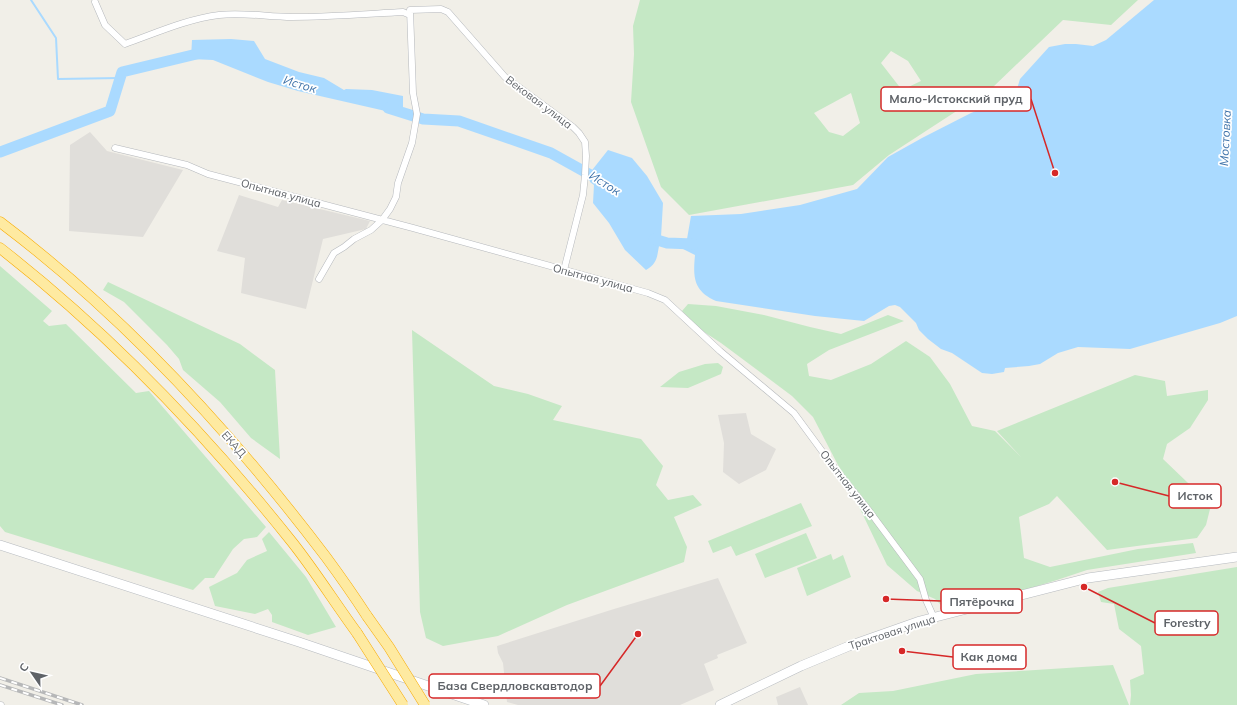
<svg xmlns="http://www.w3.org/2000/svg" width="1237" height="705" font-family="Mulish,sans-serif">
<rect width="100%" height="100%" fill="#f1efe8"/>
<path fill="#e0deda" d="M90 132 107 151 183 170 143 237 69 231 70 145Z
M239 195 278 207 282 200 370 221 366 229 323 239 306 309 241 293 245 258 217 251Z
M746 413 751 434 776 449 766 470 739 484 723 472 724 443 718 415Z
M718 578 747 643 717 655 718 658 704 664 714 690 680 705H518L507 702 503 663 498 653 497 646 614 609Z
M800 687 808 705H778L776 697Z"/>
<path fill="#c5e8c5" fill-rule="evenodd" d="M640 0H1138L1111 25 1063 20 992 88 889 155 853 185 689 215 661 187 631 102 634 54 633 26ZM891 51 908 61 921 81 902 90 881 63ZM851 93 860 123 843 136 829 132 814 113Z
M0 266 52 311 43 321 49 326 66 324 136 393 149 391 266 527 257 537 244 539 233 549 214 578H205L193 590 5 532 0 526Z
M108 282 240 344 275 370 280 459 251 438 220 402 183 370 179 359 167 345 124 302 103 290Z
M688 304 716 306 764 315 810 327 841 334 888 315 904 321 829 350 807 364 809 376 831 380 871 364 906 341 930 357 950 384 972 426 995 431 1021 457 997 431 1135 375 1165 381 1167 396 1208 390V400L1190 428 1167 444 1163 459 1211 505 1206 525 1197 538 1107 550 1057 496 1049 504 1019 517 1024 558 1050 567 1138 549 1193 543 1196 553 1087 570 1057 580 1014 593 945 609 935 599 917 591 887 565 851 490 813 417 792 396 721 343 701 330 682 311Z
M412 330 494 386 528 394 562 406 553 420 641 439 663 466 656 485 668 500 693 495 702 505 674 517 687 547 684 562 567 605 498 636 443 646 426 638 420 612Z
M718 363 723 367 721 374 688 388 660 387 679 372 705 364Z
M801 503 812 526 736 556 731 546 713 553 708 541Z
M269 532 306 577 336 627 308 635 272 622V615L268 609 255 614 215 606 209 587 237 573 247 560 267 551 262 539Z
M806 533 817 558 765 578 755 554Z
M831 554 833 560 843 555 851 577 807 596 797 568Z
M1237 567V705H1130L1131 695 1130 680 1144 674 1141 646 1119 629 1114 604 1101 602 1098 592 1108 588Z
M1113 665 1129 705H841L859 693 893 691 976 674Z"/>
<path fill="#aadaff" d="M1154 0H1237V316L1220 323 1130 349 1078 347 1058 353 1040 364 1029 366 1005 368 1004 372 992 374 982 373 952 353 941 349 928 339 919 330 916 323 900 307 895 305 889 306 864 321 815 316 716 301C693 291 693 277 695 255L679 247 681 240 687 239 691 216 741 214 800 205 857 189 888 157 922 138 971 113 1003 100 1009 98 1014 100 1021 96 1017 89 1020 79 1049 47 1065 44H1076L1093 46 1106 40Z
M231 39 254 41 265 59 299 72 324 78 344 90 346 89 372 90 403 96V115L298 91 268 82 213 60 191 59 192 40Z
M608 150 632 158 647 176 663 203 661 237 667 241V246H659C657 257 657 264 646 270L625 250 609 223 593 203 594 185 590 182 589 174Z"/>
<g fill="none" stroke-linecap="round" stroke-linejoin="round">
<path stroke="#aadaff" stroke-width="2" d="M31 0 56 38 58 79 120 78"/>
<path stroke="#aadaff" stroke-width="11" d="M388 108 423 119 459 121 551 153 596 178
M0 152 110 111 122 72 205 52
M654 239 667 243 694 244"/>
<defs>
<path id="minor" d="M95 2 105 25 125 44C156 33 187 19 219 15 243 12 268 17 292 17 329 17 366 14 403 12L410 15
M115 148 187 165 208 174 413 228 648 293 665 300 720 351 794 413 833 466 870 512 920 579 926 600 934 618
M319 279 334 253 344 247 354 239 371 230 382 220 390 209 396 197 398 183 412 143 417 114 413 93 410 10 441 9 448 12 505 77 573 127 579 133 585 142 586 156 585 175 583 195 564 270
M0 705H1"/>
<path id="secondary" d="M0 545 299 642 484 705
M720 705 801 666 849 646 920 621 1088 578 1237 557"/>
<path id="trunk" d="M0 222C125 316 232 433 326 557 340 576 354 596 367 616
M0 248C109 333 206 434 292 542 315 571 335 603 357 633"/>
</defs>
<use href="#minor" stroke="#b5b8bc" stroke-width="7"/>
<use href="#secondary" stroke="#b6babf" stroke-width="10"/>
<use href="#trunk" stroke="#f9ab00" stroke-width="11"/>
<use href="#minor" stroke="#fff" stroke-width="6"/>
<use href="#secondary" stroke="#fff" stroke-width="9"/>
<use href="#trunk" stroke="#feeaa1" stroke-width="10"/>
<defs>
<path id="rail" d="M0 678 82 705
M0 685 62 705"/>
</defs>
<use href="#rail" stroke="#b6b7b8" stroke-width="3.5"/>
<use href="#rail" stroke="#fff" stroke-width="2" stroke-dasharray="6" stroke-linecap="butt"/>
<defs>
<path id="trunk-bridge" d="M367 616 389 647 425 705
M357 633 403 705"/>
</defs>
<use href="#trunk-bridge" stroke="#f9ab00" stroke-width="11" stroke-linecap="butt"/>
<use href="#trunk-bridge" stroke="#feeaa1" stroke-width="10"/>
</g>
<g text-anchor="middle" dominant-baseline="central" stroke-width="3.5" stroke-linejoin="round" paint-order="stroke">
<g font-size="11" fill="#5f6368" stroke="#fff">
<text transform="translate(539 102) rotate(37)">Вековая улица</text>
<text transform="translate(281 193) rotate(15)">Опытная улица</text>
<text transform="translate(593 278) rotate(15)">Опытная улица</text>
<text transform="translate(234 444) rotate(49)">ЕКАД</text>
<text transform="translate(848 484) rotate(52)">Опытная улица</text>
<text transform="translate(892 632) rotate(-18)">Трактовая улица</text>
</g>
<g font-size="12" font-style="italic" fill="#4174aa" stroke="#fff">
<text transform="translate(300 84) rotate(17)">Исток</text>
<text transform="translate(1225 138) rotate(-87)">Мостовка</text>
<text transform="translate(605 183) rotate(32)">Исток</text>
</g>
</g>
<path fill="none" stroke="#d62828" stroke-width="1.5" d="M1055 173L1031 99M1115 482L1169 496M886 599L941 601M1084 587L1155 623M902 651L953 657M638 634L600 686"/>
<g fill="#d62828" stroke="#fff" stroke-width="1.5">
<circle cx="1055" cy="173" r="4"/>
<circle cx="1115" cy="482" r="4"/>
<circle cx="886" cy="599" r="4"/>
<circle cx="1084" cy="587" r="4"/>
<circle cx="902" cy="651" r="4"/>
<circle cx="638" cy="634" r="4"/>
</g>
<g fill="#fff" stroke="#d62828" stroke-width="1.5">
<rect x="881" y="87" width="150" height="24" rx="4"/>
<rect x="1169" y="484" width="52" height="24" rx="4"/>
<rect x="941" y="589" width="81" height="24" rx="4"/>
<rect x="1155" y="611" width="63" height="24" rx="4"/>
<rect x="953" y="645" width="73" height="24" rx="4"/>
<rect x="429" y="674" width="171" height="24" rx="4"/>
</g>
<g font-size="12" text-anchor="middle" font-weight="bold" fill="#5f6368">
<text x="956" y="103">Мало-Истокский пруд</text>
<text x="1195" y="500">Исток</text>
<text x="982" y="606">Пятёрочка</text>
<text x="1187" y="627">Forestry</text>
<text x="989" y="661">Как дома</text>
<text x="515" y="690">База Свердловскавтодор</text>
</g>
<g transform="translate(32 673) rotate(304)" stroke="#ffffff" stroke-width="3" paint-order="stroke">
<path d="M0-3L7 15L0 10L-7 15Z" fill="#5f6368"/>
<text y="-6" font-size="11" font-weight="bold" text-anchor="middle" fill="#5f6368">С</text>
</g>
</svg>
